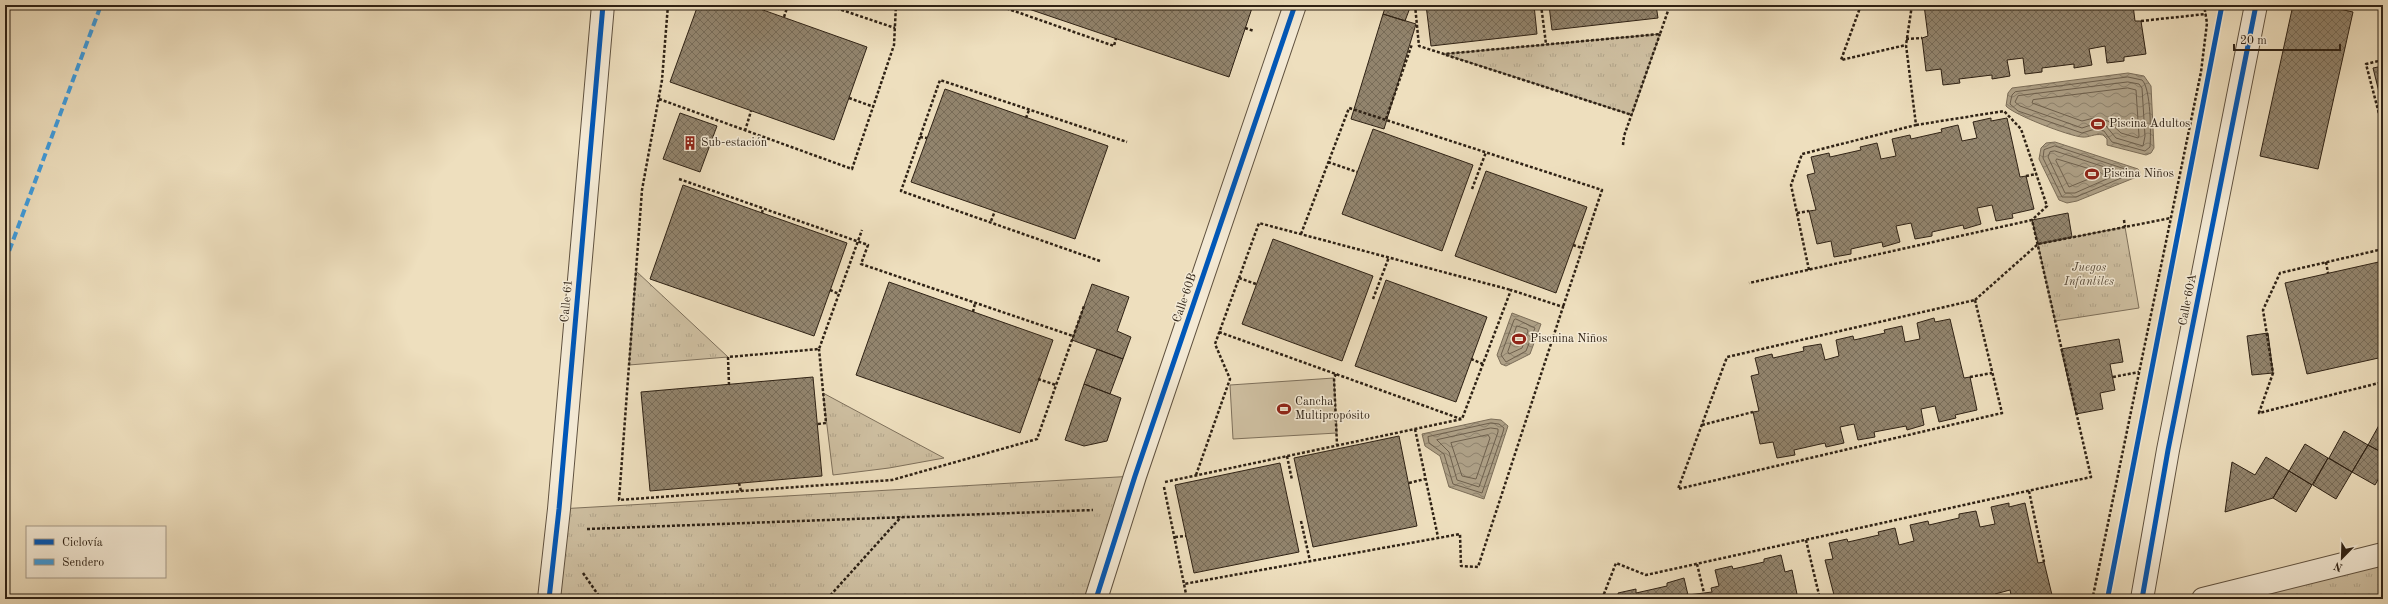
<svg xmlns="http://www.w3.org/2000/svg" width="2388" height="604" font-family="'Old Standard TT',serif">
<defs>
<pattern id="park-tufts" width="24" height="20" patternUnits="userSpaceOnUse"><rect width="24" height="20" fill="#cebfa1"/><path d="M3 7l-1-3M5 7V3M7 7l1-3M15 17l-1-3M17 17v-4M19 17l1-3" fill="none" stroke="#b1a48a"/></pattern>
<pattern id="water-waves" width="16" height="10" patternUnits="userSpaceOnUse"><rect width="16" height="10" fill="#ad9f85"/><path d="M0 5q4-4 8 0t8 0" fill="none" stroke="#8d816c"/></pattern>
<pattern id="building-cross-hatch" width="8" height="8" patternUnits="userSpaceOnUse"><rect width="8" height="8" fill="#92846d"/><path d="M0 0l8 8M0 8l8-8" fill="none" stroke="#786c58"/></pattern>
</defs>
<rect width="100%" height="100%" fill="#eedfbe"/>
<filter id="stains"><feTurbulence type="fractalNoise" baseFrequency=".005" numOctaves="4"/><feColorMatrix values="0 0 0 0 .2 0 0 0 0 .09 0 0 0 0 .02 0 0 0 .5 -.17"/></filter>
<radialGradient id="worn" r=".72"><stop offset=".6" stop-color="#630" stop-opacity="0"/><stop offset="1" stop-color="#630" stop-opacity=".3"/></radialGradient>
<path fill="#cebfa1" stroke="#7e705b" d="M1334 378 1337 433 1233 439 1230 385Z"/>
<path fill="url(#park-tufts)" stroke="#7e705b" d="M1660 34 1632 115 1444 54Z
M2125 227 2139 308 2055 321 2038 244Z
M636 271 728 357 629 365Z
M823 393 944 458 889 468 833 475Z
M1135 476 1096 599H549L559 509Z
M2383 554V599H2203Z"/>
<path fill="url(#water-waves)" stroke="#7b6d58" d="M2128 73 2144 76 2151 86 2154 148 2151 153 2146 155 2107 145V139L2103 135C2094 133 2089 138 2082 137 2069 136 2014 115 2006 106L2008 93 2012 88Z
M2055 142 2138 169 2140 172 2139 176 2077 201 2067 203 2059 200 2039 159 2041 148 2046 143Z
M1512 313 1541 324 1530 354 1506 366 1501 364 1497 355Z
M1491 419 1501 420 1508 426 1484 499 1449 487 1440 456 1425 446 1422 434Z"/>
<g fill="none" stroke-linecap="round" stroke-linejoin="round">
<path stroke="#6e604d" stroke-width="1" d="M2128 77 2142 80C2151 88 2151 134 2150 147L2145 151 2112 142 2104 131 2095 129 2082 133 2018 111 2010 104 2012 95 2015 92Z
M2128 82 2139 84 2142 88 2145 136 2143 146 2116 138 2106 126 2094 124 2082 128 2020 106 2015 102 2018 96Z
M2128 88 2136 90 2139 136 2138 138 2121 133 2108 121 2094 118 2082 121 2032 103 2033 100Z
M2055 146 2131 171 2133 173 2076 197H2062L2043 158 2044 150Z
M2055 151 2117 171 2118 174 2075 193H2065L2048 157 2050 152Z
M2057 159 2100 172 2101 174 2069 187 2056 161Z
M1516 319 1535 328 1526 351 1506 362 1501 355 1514 320Z
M1517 326 1527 329 1528 331 1522 348 1509 354 1508 352Z
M1491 423 1499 424 1504 428 1503 432 1482 493 1453 484 1444 454 1429 443 1428 437Z
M1491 428 1498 429V432L1479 487 1457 480 1449 452 1437 440Z
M1488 435 1490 438 1476 479 1462 476 1451 443Z"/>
</g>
<path fill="url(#building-cross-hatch)" stroke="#2f2215" d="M698 5H749L867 47 834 140 670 82Z
M1017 5H1253L1229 77Z
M1386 5H1411L1405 21 1383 14Z
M1426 5H1534L1537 34 1431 46Z
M1549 5H1656L1658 18 1552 30Z
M1924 5H2133L2135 21H2141L2146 54 2124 57V61L2107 63 2105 46 2089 49 2092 65 2074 68V64L2042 68V72L2025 74 2023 58 2007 60 2010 76 1992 79V75L1959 79 1960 83 1943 85 1941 69 1926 71 1922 38 1928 36Z
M2293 5H2321L2353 12 2318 169 2260 156Z
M1383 14 1416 24 1384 129 1351 119Z
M2383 66V108L2373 68Z
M945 89 1108 146 1075 239 911 182Z
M680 113 717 126 700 172 663 159Z
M1991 118V121L2007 118 2020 177 2026 176 2034 209 2012 214 2013 218 1996 221 1992 205 1977 208 1981 224 1964 229 1963 225 1932 232V236L1915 239 1911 223 1896 226 1900 242 1883 247 1882 242 1851 249V254L1834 257 1831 241 1817 244 1809 211 1816 210 1807 175 1815 173 1811 157 1829 153 1830 157 1861 150 1860 147 1877 143 1881 159 1896 156 1892 139 1910 135 1911 139 1942 132 1941 129 1958 125 1962 141 1977 138 1973 122Z
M1373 129 1473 165 1442 251 1342 214Z
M1486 171 1587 207 1556 293 1455 256Z
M683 185 847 243 814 336 650 279Z
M2068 213 2072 237 2038 244 2032 220Z
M1273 239 1373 276 1342 361 1242 324Z
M2383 261V357L2307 374 2285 283Z
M1386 280 1487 317 1456 402 1355 366Z
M889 282 1053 340 1020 433 856 375Z
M1092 284 1129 297 1117 331 1131 337 1123 359 1072 340Z
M1934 318 1935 322 1950 319 1964 378 1970 377 1977 410 1955 415 1956 418 1939 422 1935 406 1921 409 1924 425 1907 430 1906 426 1874 432 1875 437 1858 440 1854 424 1840 427 1844 443 1826 447 1825 443 1794 450 1795 455 1777 458 1773 442 1760 444 1753 412 1759 411 1751 376 1759 374 1755 358 1772 354 1773 358 1804 351 1803 347 1821 344 1825 360 1839 356 1836 340 1853 336 1854 340 1885 333 1884 330 1902 326 1905 342 1920 339 1917 323Z
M2268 333 2273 373 2252 375 2247 336Z
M2119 339 2123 362 2110 364 2115 390 2100 393 2103 409 2076 414 2061 349Z
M1097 349 1123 359 1110 394 1084 384Z
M813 377 822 476 650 491 641 392Z
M1084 384 1121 398 1107 441 1084 446 1065 440Z
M2383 418V453L2368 445Z
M2344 431 2368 445 2352 472 2329 458Z
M1399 436 1417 526 1313 547 1294 458Z
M2305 444 2328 458 2312 485 2289 471Z
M2368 445 2383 453V471L2375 485 2352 472Z
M2266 457 2289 471 2273 498 2225 512 2232 462 2255 475Z
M2328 458 2352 472 2336 499 2313 485Z
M1280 463 1299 552 1194 573 1175 485Z
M2289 471 2312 485 2296 512 2273 498Z
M2009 503V507L2025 503 2038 563 2044 562 2052 595 2031 599H2012L2010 590 1995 594 1996 599H1828L1827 596 1834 595 1825 560 1833 559 1829 543 1847 539 1848 542 1879 535 1878 532 1895 528 1899 545 1914 541 1910 525 1928 521 1929 525 1959 518V514L1976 511 1980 527 1995 524 1991 507Z
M1781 555 1785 572 1792 570 1798 599H1619L1618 593 1636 589V593L1667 586V583L1684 578 1688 595 1712 592 1711 588 1719 586 1715 570 1732 566 1733 569 1764 562V559Z"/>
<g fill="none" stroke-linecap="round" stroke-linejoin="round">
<defs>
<path id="minor" d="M549 599 559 509 603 5
M1096 599 1135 476 1295 5
M2142 599 2168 450 2256 5
M2203 599 2383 554"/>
</defs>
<use href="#minor" stroke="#5f513f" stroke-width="24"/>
<path stroke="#2f2215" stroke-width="2.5" stroke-dasharray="3 2" stroke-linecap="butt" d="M668 5 662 80 642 190 619 500 892 480 1037 439 1084 306
M827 5 895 28
M997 5 1114 46 1116 38
M1415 5 1419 46 1444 54 1660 34 1670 5
M1541 5 1546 44
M1861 5 1841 60 1906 45
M784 17 788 5
M2141 21 2206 14
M1245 28 1254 31
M1906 39 1922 38
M1446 55 1632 115
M2383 60 2366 64 2383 129
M849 98 874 107
M659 99 852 169 894 45 896 5
M1026 118 1029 110
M1386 119 1412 44
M1916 125 2004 111 2021 129 2047 206 2032 220
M745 131 751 111
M920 137 927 138
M1623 145 1624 136 1660 34
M1328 162 1357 172
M2026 176 2036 174
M679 179 868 245 861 264 1073 336
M1472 189 1486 152
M762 213 763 209
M1797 213 1809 211
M2124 220 2125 227
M991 221 995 211
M1301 234 1349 108 1602 190 1563 307
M1573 245 1582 248
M2383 249 2280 273 2263 310 2273 373 2259 413 2383 382
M1100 261 901 191 940 80 1127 142
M2326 262 2328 273
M1809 270 1791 185 1802 154 1916 125 1906 45 1912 5
M1239 278 1256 284
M830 290 839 294
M1373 299 1389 257
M1975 300 2002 413 1678 489 1727 357Z
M1975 300 2038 244 2171 218
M973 312 975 303
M1219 332 1461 419
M1471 359 1483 364
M1336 374 1334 378 1337 445
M1970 377 1992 373
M2113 377 2139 372
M1038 379 1056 385
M729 385 728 357 819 349 862 230
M818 424 826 423 819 349
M1702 425 1753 412
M1415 429 1438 537
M1287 456 1292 480
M1196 475 1230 379 1215 344 1259 223 1511 290
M1165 482 1462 419 1511 290 1563 307 1478 567 1461 566 1460 534 1184 584 1187 599
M739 483 741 491
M1409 483 1425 479
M1164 487 1184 584
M2029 491 2044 562
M1301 521 1310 561
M587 529 1093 510
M1175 537 1186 536
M1806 540 1820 599
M1697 564 1704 593
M583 573 601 599
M827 599 901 517
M1602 599 1616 563 1646 575 2091 477 2032 220 1749 283
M2079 599 2093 596 2201 72 2207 23 2204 5"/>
<use href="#minor" stroke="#f4ead5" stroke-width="22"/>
<path stroke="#3d9cdf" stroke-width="4" stroke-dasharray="8 4" stroke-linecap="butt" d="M5 262 101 5"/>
<defs>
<path id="cycleway" d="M549 599 559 509 603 5
M1096 599 1135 476 1295 5
M2105 599 2108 596 2222 5
M2142 599 2168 450 2256 5"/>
</defs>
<use href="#cycleway" stroke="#f4ead5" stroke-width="8"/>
<use href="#cycleway" stroke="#0057b8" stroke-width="5"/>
</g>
<defs>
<symbol id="stadium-bare" viewBox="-9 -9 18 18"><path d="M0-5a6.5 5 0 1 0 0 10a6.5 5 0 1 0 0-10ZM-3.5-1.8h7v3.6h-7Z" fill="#8f2418" stroke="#f4ead5" stroke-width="2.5" paint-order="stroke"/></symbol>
<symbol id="building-bare" viewBox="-9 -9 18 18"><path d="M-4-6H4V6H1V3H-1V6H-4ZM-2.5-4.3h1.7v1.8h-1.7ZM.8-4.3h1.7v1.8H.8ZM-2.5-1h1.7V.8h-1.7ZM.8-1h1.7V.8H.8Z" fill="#8f2418" stroke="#f4ead5" stroke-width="2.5" paint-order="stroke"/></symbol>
</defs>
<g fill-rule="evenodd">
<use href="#stadium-bare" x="2088" y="114" width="20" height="20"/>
<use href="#building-bare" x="680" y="133" width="20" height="20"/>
<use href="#stadium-bare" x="2082" y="164" width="20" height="20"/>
<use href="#stadium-bare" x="1509" y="329" width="20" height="20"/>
<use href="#stadium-bare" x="1274" y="399" width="20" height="20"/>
</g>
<g text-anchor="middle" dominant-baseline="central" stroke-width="3" stroke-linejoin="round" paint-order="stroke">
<g font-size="12" fill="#2f2215" stroke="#f4ead5" text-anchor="start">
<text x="2109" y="124">Piscina Adultos</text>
<text x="701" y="143">Sub-estación</text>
<text x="2103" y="174">Piscina Niños</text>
<text x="1530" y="339">Piscnina Niños</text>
<text x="1295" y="402">Cancha<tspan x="1295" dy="14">Multipropósito</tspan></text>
</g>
<g font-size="12" font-style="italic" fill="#574938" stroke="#f4ead5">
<text x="2089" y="268">Juegos<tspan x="2089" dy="14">Infantiles</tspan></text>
</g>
<g font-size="12" fill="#2f2215" stroke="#f4ead5">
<text transform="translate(1185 298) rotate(-71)">Calle 60B</text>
<text transform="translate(2188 300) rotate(-79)">Calle 60A</text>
<text transform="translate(567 301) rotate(-85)">Calle 61</text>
</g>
</g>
<rect width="2388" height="604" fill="none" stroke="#eedfbe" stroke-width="20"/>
<rect x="6" y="6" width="2376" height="592" fill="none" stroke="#2f2215" stroke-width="2"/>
<rect x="10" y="10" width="2368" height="584" fill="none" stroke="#2f2215"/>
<rect x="26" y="526" width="140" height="52" fill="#f4ead5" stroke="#a59a88"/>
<rect x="34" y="539" width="20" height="6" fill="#0057b8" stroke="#a59a88"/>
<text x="62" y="546" font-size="12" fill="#2f2215">Ciclovía</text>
<rect x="34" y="559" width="20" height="6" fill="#3d9cdf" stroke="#a59a88"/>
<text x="62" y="566" font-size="12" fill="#2f2215">Sendero</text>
<g transform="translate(2342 558) rotate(203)" stroke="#f4ead5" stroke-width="3" paint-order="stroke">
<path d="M0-3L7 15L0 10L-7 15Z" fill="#2f2215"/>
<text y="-6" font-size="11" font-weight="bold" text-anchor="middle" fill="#2f2215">N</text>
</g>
<path d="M2234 44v6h106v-6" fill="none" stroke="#2f2215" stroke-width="2"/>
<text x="2240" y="44" font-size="12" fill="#2f2215" stroke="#f4ead5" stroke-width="3" paint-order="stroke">20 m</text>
<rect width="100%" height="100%" filter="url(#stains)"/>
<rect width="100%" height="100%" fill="url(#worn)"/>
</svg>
